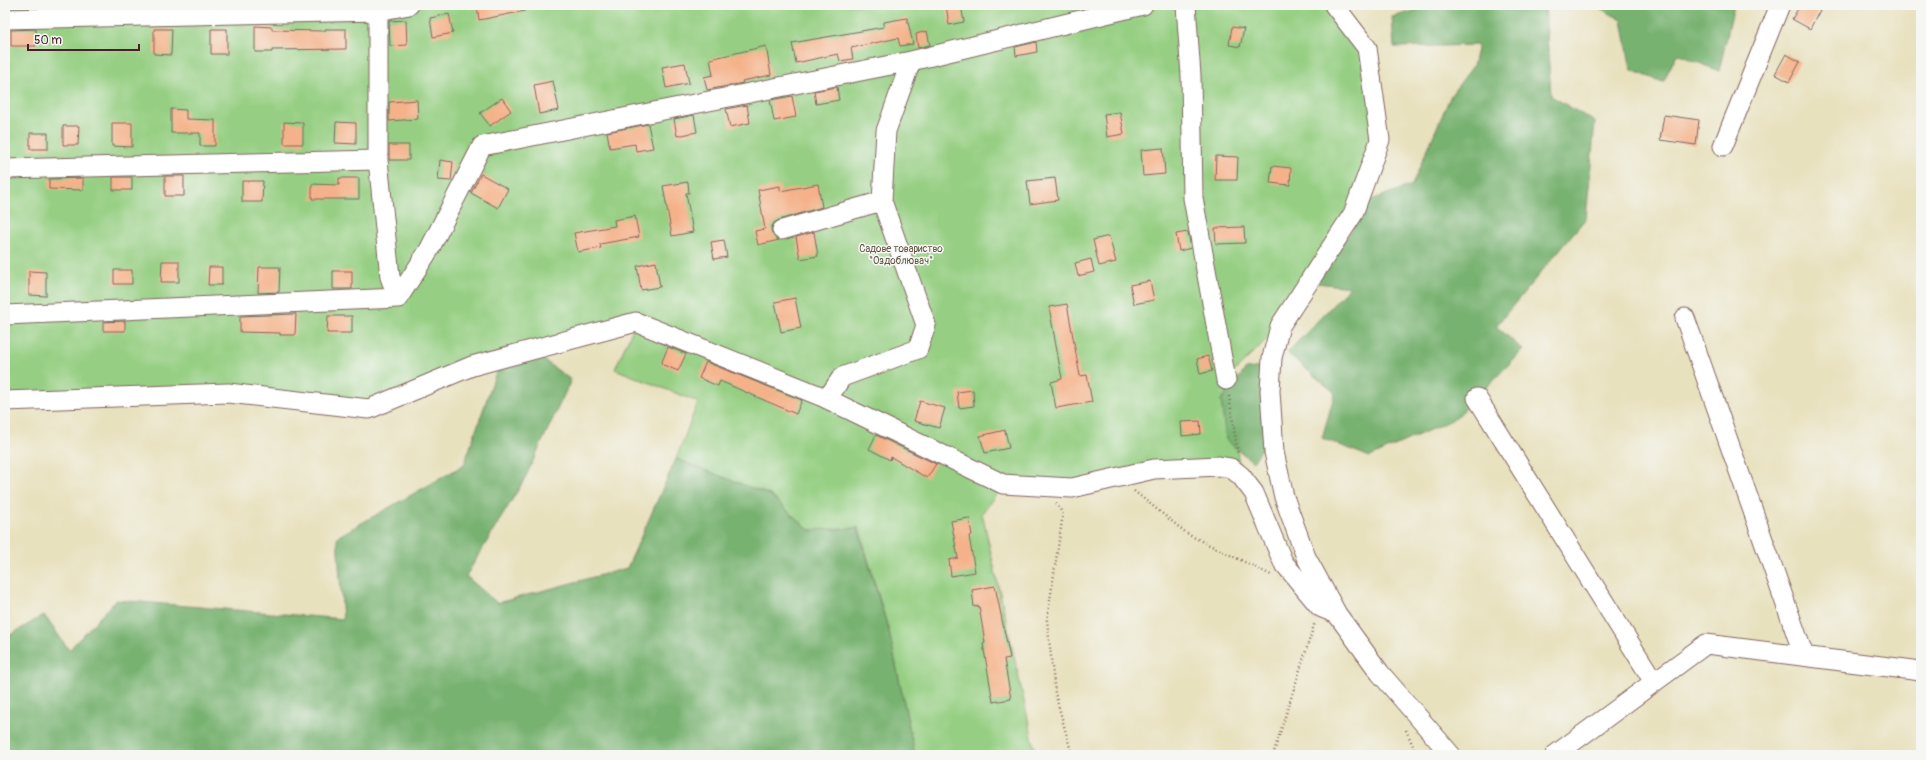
<svg xmlns="http://www.w3.org/2000/svg" width="1926" height="760" font-family="Pangolin,sans-serif">
<rect width="100%" height="100%" fill="#f6f6f2"/>
<filter id="ink" filterUnits="userSpaceOnUse"><feTurbulence type="fractalNoise" baseFrequency=".025" numOctaves="2"/><feDisplacementMap in="SourceGraphic" scale="8" xChannelSelector="R" yChannelSelector="G"/><feConvolveMatrix kernelMatrix="1 2 1 2 8 2 1 2 1" color-interpolation-filters="sRGB"/></filter>
<filter id="wash" filterUnits="userSpaceOnUse"><feTurbulence type="fractalNoise" baseFrequency=".012" numOctaves="4" result="noise"/><feDisplacementMap in="SourceGraphic" scale="16" xChannelSelector="R" yChannelSelector="G"/><feGaussianBlur stdDeviation="0.9" result="paint"/><feColorMatrix in="noise" values="0 0 0 0 0 0 0 0 0 0 0 0 0 0 0 0 0 1.4 0 .05"/><feComposite in="paint" operator="in"/></filter>
<g filter="url(#wash)">
<rect width="100%" height="100%" fill="#e8e1be"/>
<path fill="#96cf83" stroke="#707757" d="M5 5H1334L1367 48 1380 140 1353 214 1280 326 1226 380 1241 476 1231 468 1072 488 1004 484 982 513 1036 755H915L889 632 859 528 809 530 770 495 676 459 698 402 615 369 636 322 369 409 228 393 5 401Z"/>
<path fill="#78b271" stroke="#61684e" d="M1429 5H1545L1551 96 1595 122 1586 218 1496 326 1523 350 1456 418 1370 457 1322 438 1335 393 1287 353 1350 287 1317 283 1371 200 1412 185 1451 95 1473 66 1478 45 1394 47 1392 17 1431 6Z
M1594 5H1734L1719 71 1677 54 1663 82 1631 70 1622 20Z
M530 350 571 380 524 480 466 576 497 603 627 568 676 459 770 495 809 530 858 528 889 632 915 755H5V638L44 615 69 650 116 600 343 619 337 537 464 465 501 358Z
M1262 367 1267 441 1253 462 1226 440 1221 400 1246 369Z"/>
<g id="blocks">
<path fill="#f5b28a" d="M477 5H525V11L479 20Z
M946 5H961L964 22 949 25Z
M1800 5H1811L1820 10 1810 29 1792 19Z
M449 14 453 33 433 37 430 18Z
M907 18 913 44 900 46 898 38 851 48 853 59 840 61 838 54 796 63 792 43 884 27V22Z
M406 20 407 45 390 46 389 21Z
M255 26 272 27V30L325 31V29H346V49L272 50V52H255Z
M1232 27 1244 29 1240 47 1229 45Z
M36 29V46H11V30Z
M154 29H172L171 55 154 54Z
M211 29H227V54H211Z
M927 31 930 45 918 48 916 34Z
M1036 42 1037 52 1016 56 1015 47Z
M766 46 771 75 742 81 743 83 707 90 704 77 713 75 710 59Z
M1786 54 1800 62 1789 82 1775 74Z
M685 63 689 83 666 88 662 67Z
M553 81 559 110 539 114 534 85Z
M837 87 839 100 816 104 814 91Z
M792 96 796 117 774 121 770 100Z
M502 98 511 111 490 126 480 113Z
M417 100 418 119 389 121V102Z
M747 105 750 123 730 127 726 109Z
M171 109 186 110V119L215 120V146H200V133H171Z
M1120 112 1124 134 1107 137 1104 114Z
M694 115 697 132 677 136 674 119Z
M1664 115 1699 120 1696 145 1660 140Z
M284 122 303 123V144H284Z
M336 122 356 123V144L335 143Z
M112 123H132V147L112 146Z
M648 124 653 148 636 151 635 144 610 148 607 132Z
M63 126H79L78 145H63Z
M30 133H48V149H30Z
M389 145H409V160H389Z
M1163 148 1165 174 1143 176 1141 150Z
M1216 156 1238 157 1237 180H1215Z
M440 160 453 162 451 181 438 180Z
M1272 166 1291 168 1290 185 1270 183Z
M481 174 508 189 498 208 471 193Z
M165 176H184V196H165Z
M113 177H132V190H113Z
M83 178V190L49 189V179Z
M339 178H359V199H312V184L339 185Z
M1055 178 1058 200 1030 204 1027 181Z
M242 181H263L262 202H242Z
M688 182 689 193H686L693 232 672 236 663 186Z
M818 184 822 207 779 220 774 223 771 228 772 233 779 240 758 245 755 231 765 229 758 190 780 186V191Z
M635 216 639 237 600 244 601 248 578 252 574 233 615 226 614 220Z
M1244 227 1245 243 1216 244 1215 228Z
M814 232 818 256 800 259 796 237Z
M1188 232 1191 248 1179 251 1176 234Z
M1109 236 1116 262 1099 266 1093 240Z
M724 240 727 257 714 259 711 242Z
M1091 259 1094 272 1078 276 1075 263Z
M162 261H179V282H161Z
M656 262 660 287 641 290 637 266Z
M209 267H222V285H208Z
M259 267H280L279 292 258 293Z
M114 270H132V284H114Z
M29 271 46 272V296L29 295Z
M333 271H352V289H333Z
M1150 281 1154 300 1134 304 1130 285Z
M795 298 801 328 781 332 775 302Z
M1067 304 1080 376 1087 375 1092 402 1056 408 1051 382 1062 379 1049 307Z
M296 314 295 335H280V333L240 332V316Z
M328 316H352V333H327Z
M125 321V331H103V322Z
M668 347 686 354 678 371 661 364Z
M1208 356 1212 371 1200 374 1197 359Z
M706 362 802 400 796 414 720 381 718 386 699 378Z
M973 390 974 406 959 408 957 392Z
M920 401 945 408 939 428 914 421Z
M1200 421 1201 434 1182 436 1181 422Z
M1005 430 1009 448 985 453 980 436Z
M876 435 936 464 927 478 891 457 890 460 869 449Z
M969 518 972 535 969 536 975 572 951 576 949 560 958 558 951 521Z
M995 586 1010 658 1004 659 1011 699 993 702 983 644 985 643 979 606 974 607 972 590Z"/>
</g>
</g>
<g filter="url(#ink)">
<use href="#blocks" fill-opacity="0" stroke="#81635e" stroke-width="1"/>
<g fill="none" stroke-linecap="round" stroke-linejoin="round">
<defs>
<path id="minor" d="M1186 5 1191 76 1193 198 1226 380
M1334 5 1367 48 1380 140 1353 214 1280 326 1272 358 1270 391 1274 452 1284 497 1306 557 1337 614
M378 11V160L390 277 398 298
M5 19 378 11 409 5
M1723 146 1780 5
M5 169 378 160
M782 230 882 201
M5 315 398 298 429 250 482 146 911 61 1143 5
M1685 318 1804 656
M1477 398 1654 682
M827 399 842 377 918 349 926 325 882 201 886 131 911 61
M5 401 228 393 369 409 472 366 636 322 823 397 1003 484 1072 488 1154 469 1219 466 1231 468 1241 476 1254 493 1283 562 1320 607 1337 614 1380 673 1451 755
M1555 755 1706 644 1921 671"/>
</defs>
<use href="#minor" stroke="#81635e" stroke-width="21"/>
<path stroke="#81635e" stroke-width="2.5" stroke-dasharray="1 3" stroke-linecap="butt" d="M1229 396 1238 454
M1134 491 1189 535 1271 575
M1056 503 1063 514 1047 620 1055 693 1072 755
M1406 730 1417 755
M1273 755 1315 622"/>
<use href="#minor" stroke="#fff" stroke-width="19"/>
</g>
</g>
<g text-anchor="middle" dominant-baseline="central" stroke-width="3" stroke-linejoin="round" paint-order="stroke">
<g font-size="10" fill="#615445" stroke="#f6f6f2">
<text x="901" y="249">Садове товариство<tspan x="901" dy="12">"Оздоблювач"</tspan></text>
</g>
</g>
<rect width="1926" height="760" fill="none" stroke="#f6f6f2" stroke-width="20"/>
<path d="M28 44v6h111v-6" fill="none" stroke="#4a1f2b" stroke-width="2"/>
<text x="34" y="44" font-size="12" fill="#4a1f2b" stroke="#f6f6f2" stroke-width="3" paint-order="stroke">50 m</text>
</svg>
